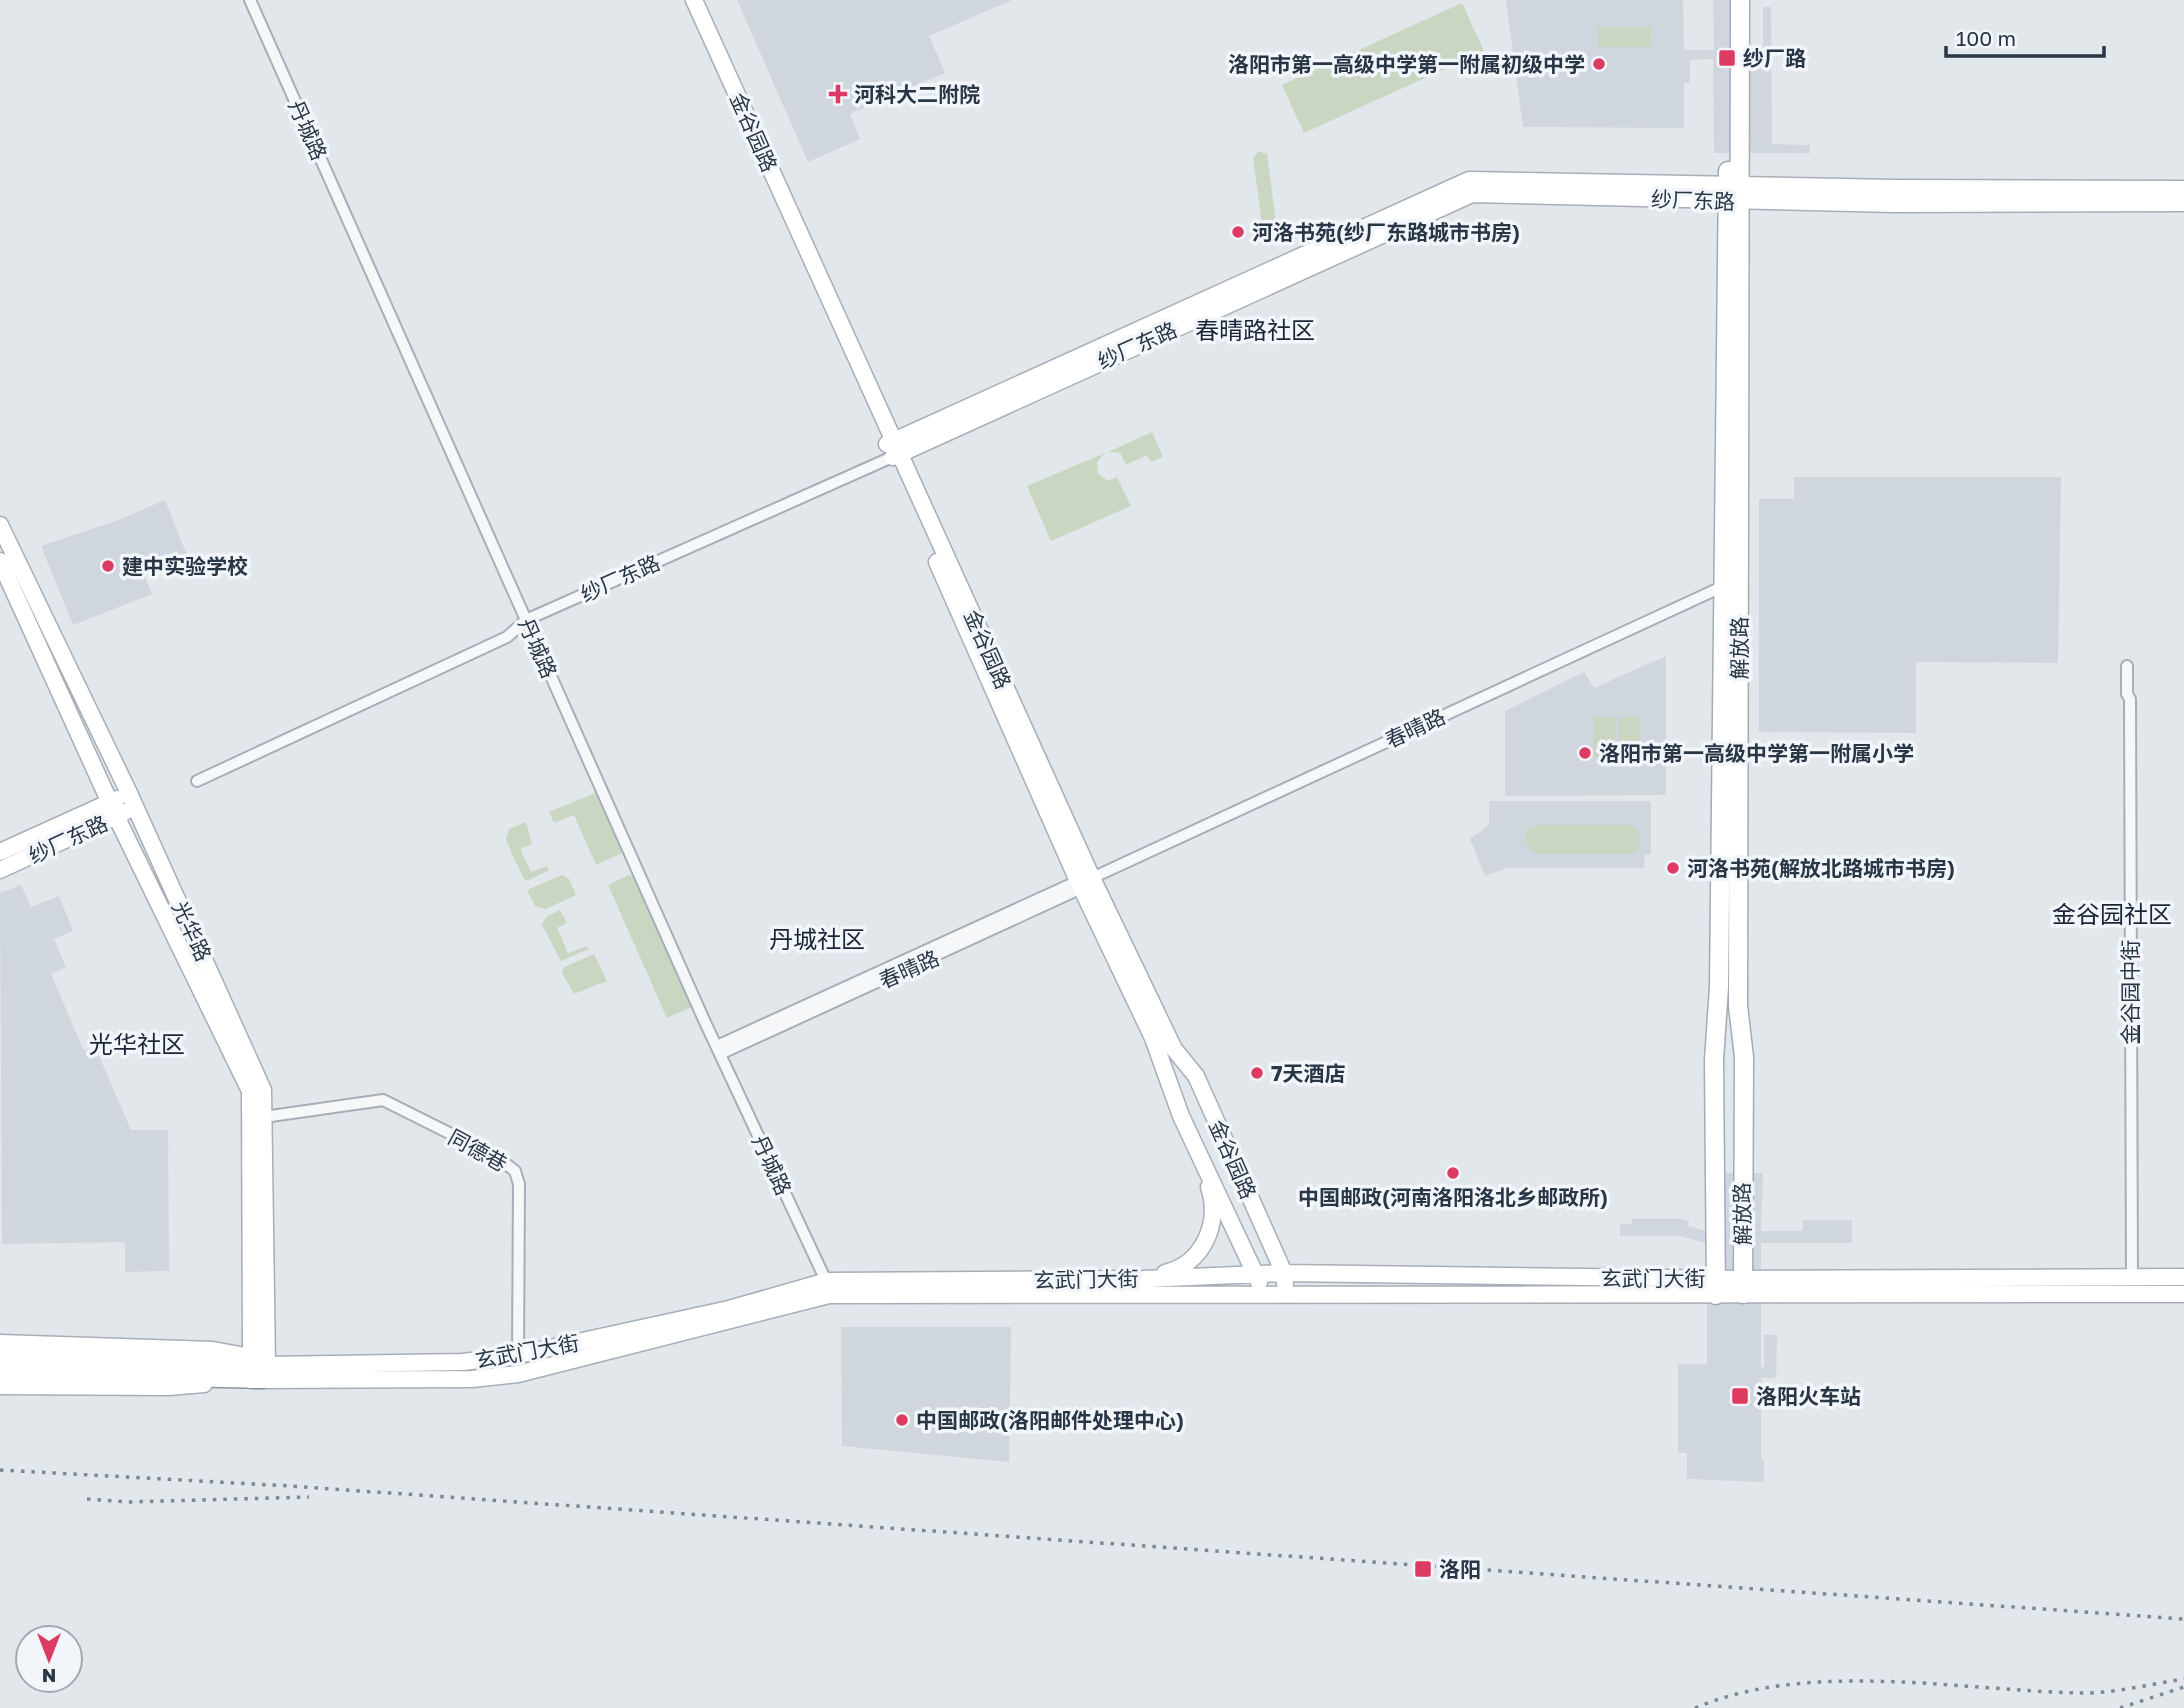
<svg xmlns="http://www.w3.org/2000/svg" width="2184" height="1708" font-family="'Golos Text','Noto Sans SC',sans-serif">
<rect width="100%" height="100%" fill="#e2e7ec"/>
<path fill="#d0d6de" d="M737 0H1012L929 36 945 73 850 114 860 139 808 162Z
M1506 0H1683L1684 50H1714L1713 0H1740V50H1763V7H1771L1772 144 1810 145V153H1714L1713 59 1690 60V83H1684V128L1523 127Z
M1794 477H2061L2058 663 1916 662V733L1759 732V499H1794Z
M165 500 188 558 144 575 152 594 73 625 41 546 116 521Z
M1666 656V795L1505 796V711L1584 672 1594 688Z
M1489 801H1651V854L1645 855 1644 868H1506L1485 876 1470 839 1489 825Z
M21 885 31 907 59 896 73 931 54 939 66 967 51 974 83 1049 99 1056 131 1130H168L169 1271 125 1272V1242L2 1244 0 893Z
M1723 1173H1763L1761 1231H1803V1220H1852V1243H1761V1367H1764V1335H1777L1776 1378H1761V1459H1764V1482L1687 1479V1453H1678V1364H1707V1243L1679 1236H1620V1224H1632V1219H1682L1689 1221 1688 1226 1707 1231H1726Z
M841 1327H1011L1009 1462 842 1446Z"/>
<path fill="#c9d7c2" d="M1462 3 1484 51 1304 133 1282 85Z
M1598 27H1651V47H1598Z
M1259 151 1267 154 1277 230 1270 235 1263 231 1253 157Z
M1152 432 1163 457 1151 462 1147 455 1126 465 1120 453 1108 452Z
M1105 453 1097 462 1098 474 1108 481 1117 477 1131 506 1051 541 1027 486Z
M1594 717H1616L1615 757H1593Z
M1619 717H1641L1640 757H1618Z
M595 793 622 850 620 854 596 865 574 815 554 823 549 812Z
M526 822 532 844 520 849 531 872 547 866 549 870 527 881 523 878 506 840 509 829Z
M1536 825H1632C1641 833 1642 842 1636 852L1631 854H1536L1524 840 1527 830Z
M562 875 569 879 576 895 546 909 535 906 527 890Z
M629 875 635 877 694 1006 667 1018 608 885Z
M560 910 567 923 557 928 568 953 587 946 589 949 561 961 542 925 546 917Z
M594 954 607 981 574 994 562 973 564 967Z"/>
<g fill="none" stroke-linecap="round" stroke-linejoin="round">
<defs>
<path id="minor" d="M250 0 704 1020 828 1285
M2127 666V694L2130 699 2132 1277
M197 781 507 637 526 620 890 458
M717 1046 1078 881 1092 878 1726 585
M720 1054 1086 886
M264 1117 383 1100 497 1157 515 1171 519 1184 518 1355"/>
<path id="secondary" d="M694 0 1092 878 1174 1049 1196 1076 1284 1273 1285 1284
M887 444 1469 180 1896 188 2184 189
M893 457 1472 194 1895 204 2184 203
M0 525 129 793 263 1090 267 1365
M0 561 116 816 250 1091 251 1357
M937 562 1078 881 1153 1038 1181 1116 1259 1282
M0 852 117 799
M0 870 125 812
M1165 1273C1203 1264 1221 1223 1209 1187
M0 1343 213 1350 251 1357 267 1365 463 1362 518 1355 729 1309 827 1281 1143 1279 1284 1273 1743 1279 2184 1277
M251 1380 472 1379 518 1374 829 1295 2184 1294
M0 1386 168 1387 204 1384"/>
<path id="primary" d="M1740 0 1738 1006 1744 1057 1743 1294
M1716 1295 1714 1060 1719 987 1728 171"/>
<path id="trunk" d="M0 1359 267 1365
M0 1373 262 1379"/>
</defs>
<use href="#minor" stroke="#a6aeb7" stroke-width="14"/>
<use href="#secondary" stroke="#a6aeb7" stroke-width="19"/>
<use href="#primary" stroke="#a0acb9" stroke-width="21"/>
<use href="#trunk" stroke="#8896a4" stroke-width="21"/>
<use href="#minor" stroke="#f5f7f9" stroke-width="10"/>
<use href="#secondary" stroke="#fff" stroke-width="16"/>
<use href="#primary" stroke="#fff" stroke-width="18"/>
<use href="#trunk" stroke="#fff" stroke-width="18"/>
<path stroke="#7a8897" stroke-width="3.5" stroke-dasharray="3.5 7" stroke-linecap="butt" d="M0 1470 290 1486 2184 1619
M87 1499 128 1502 309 1497
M1695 1708C1807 1660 1959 1690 2078 1693 2113 1694 2150 1684 2184 1679
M2120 1708 2184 1687"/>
</g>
<g fill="#dd3b63" stroke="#f2f5f9" stroke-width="2.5">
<rect x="1718" y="49" width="18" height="18" rx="3.5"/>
<circle cx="1599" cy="64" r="7"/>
<path d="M834.5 83.5h7v7h7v7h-7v7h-7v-7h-7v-7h7z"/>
<circle cx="1238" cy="232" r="7"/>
<circle cx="108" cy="566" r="7"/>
<circle cx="1585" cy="753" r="7"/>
<circle cx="1673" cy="868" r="7"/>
<circle cx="1257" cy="1073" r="7"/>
<circle cx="1453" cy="1173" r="7"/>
<rect x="1731" y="1387" width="18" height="18" rx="3.5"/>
<circle cx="902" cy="1420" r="7"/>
<rect x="1414" y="1560" width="18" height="18" rx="3.5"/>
</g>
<g text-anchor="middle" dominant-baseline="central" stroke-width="7" stroke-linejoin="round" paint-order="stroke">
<g font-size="21" font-weight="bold" fill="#283646" stroke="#f2f5f9" text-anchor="start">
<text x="1743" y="58">纱厂路</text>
<text x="1585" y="64" text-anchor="end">洛阳市第一高级中学第一附属初级中学</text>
<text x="854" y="94">河科大二附院</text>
<text x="1252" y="232">河洛书苑(纱厂东路城市书房)</text>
<text x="122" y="566">建中实验学校</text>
<text x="1599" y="753">洛阳市第一高级中学第一附属小学</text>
<text x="1687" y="868">河洛书苑(解放北路城市书房)</text>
<text x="1271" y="1073">7天酒店</text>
<text x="1453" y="1197" text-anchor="middle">中国邮政(河南洛阳洛北乡邮政所)</text>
<text x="1756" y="1396">洛阳火车站</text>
<text x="916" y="1420">中国邮政(洛阳邮件处理中心)</text>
<text x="1439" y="1569">洛阳</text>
</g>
<g font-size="21" fill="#283646" stroke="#f2f5f9">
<text transform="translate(308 130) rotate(66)">丹城路</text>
<text transform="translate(754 132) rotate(66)">金谷园路</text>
<text transform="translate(1693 200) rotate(2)">纱厂东路</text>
<text transform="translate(1137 345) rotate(-24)">纱厂东路</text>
<text transform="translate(620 578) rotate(-24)">纱厂东路</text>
<text transform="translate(538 648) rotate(66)">丹城路</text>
<text transform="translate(1739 648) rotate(-90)">解放路</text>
<text transform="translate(988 649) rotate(66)">金谷园路</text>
<text transform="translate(1415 728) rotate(-25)">春晴路</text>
<text transform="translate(68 839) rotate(-25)">纱厂东路</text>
<text transform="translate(192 931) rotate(65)">光华路</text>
<text transform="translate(909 969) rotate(-24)">春晴路</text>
<text transform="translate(2130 992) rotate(-90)">金谷园中街</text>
<text transform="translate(478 1150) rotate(29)">同德巷</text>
<text transform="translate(1233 1159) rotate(66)">金谷园路</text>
<text transform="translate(772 1165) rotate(65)">丹城路</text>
<text transform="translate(1742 1214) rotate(-91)">解放路</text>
<text x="1653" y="1278">玄武门大街</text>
<text transform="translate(1086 1279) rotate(-1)">玄武门大街</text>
<text transform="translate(527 1351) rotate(-10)">玄武门大街</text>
</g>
<g font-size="24" fill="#1a2637" stroke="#f2f5f9">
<text x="1255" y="329">春晴路社区</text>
<text x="2112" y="913">金谷园社区</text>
<text x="817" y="938">丹城社区</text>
<text x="137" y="1043">光华社区</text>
</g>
</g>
<g transform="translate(49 1659) rotate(180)"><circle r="33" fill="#f2f5f9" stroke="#a1a9b1" stroke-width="2"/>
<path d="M0-5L12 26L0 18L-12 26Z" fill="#dd3b63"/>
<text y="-10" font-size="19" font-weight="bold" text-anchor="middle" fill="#283646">N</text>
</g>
<path d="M1946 46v10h158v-10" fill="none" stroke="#283646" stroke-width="3.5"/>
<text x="1956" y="46" font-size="21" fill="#283646" stroke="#f2f5f9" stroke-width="5" paint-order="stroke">100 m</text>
</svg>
